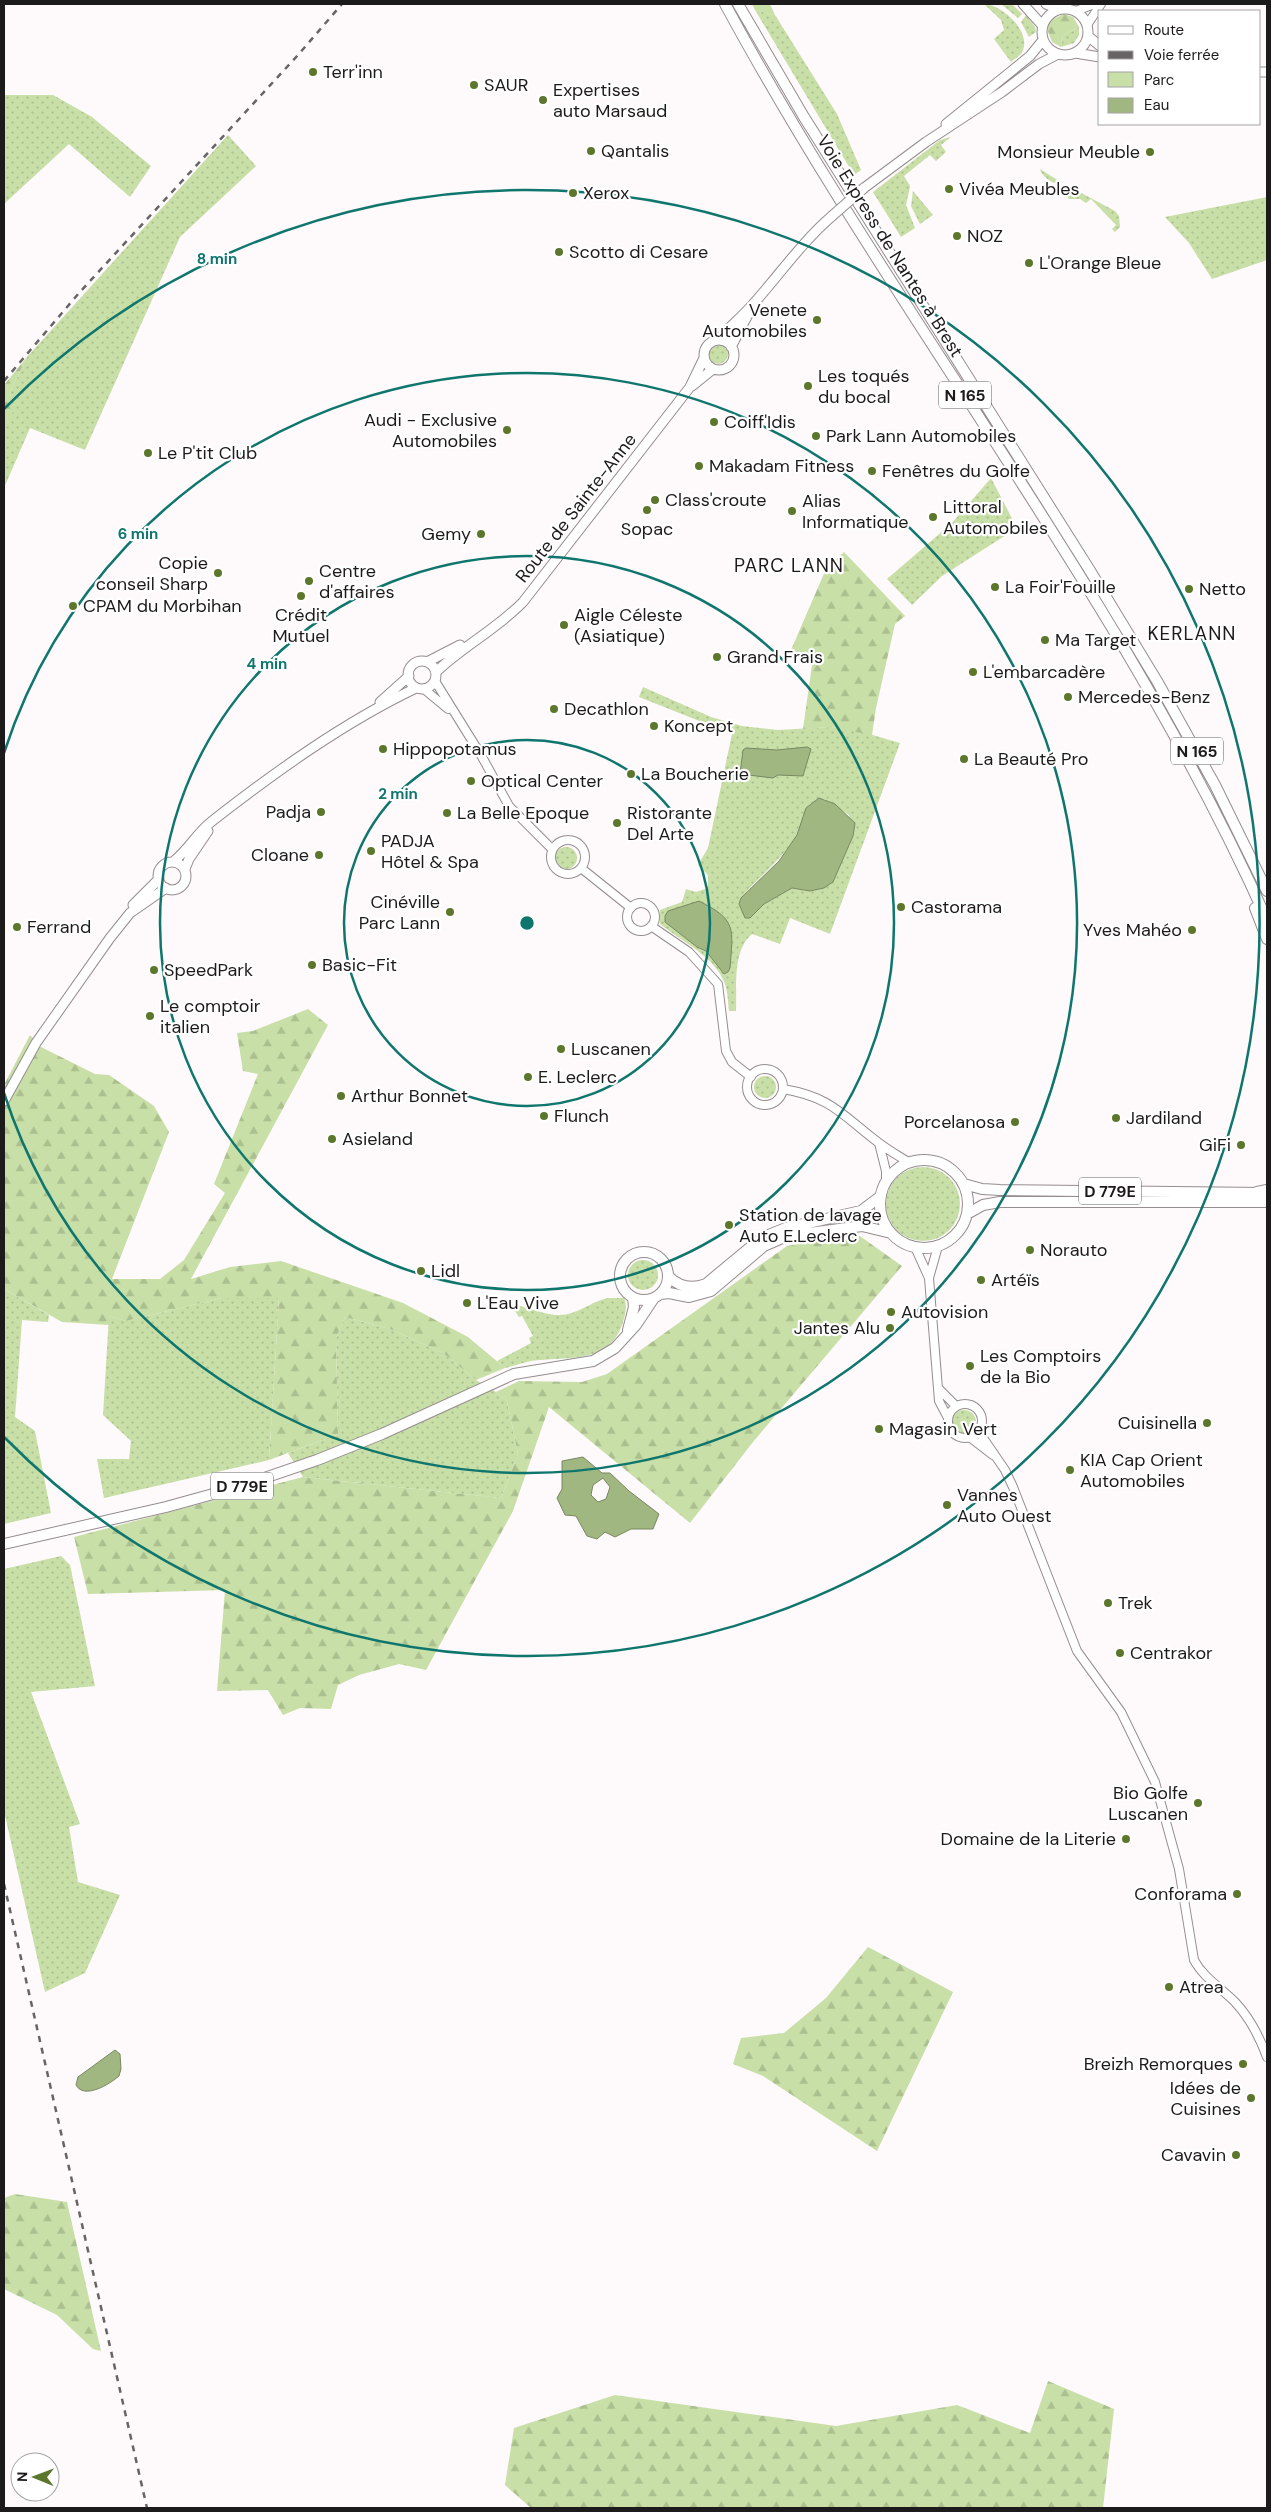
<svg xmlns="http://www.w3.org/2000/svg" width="1271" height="2512" font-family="'DM Sans',sans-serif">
<defs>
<pattern id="green-dots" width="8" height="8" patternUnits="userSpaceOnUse" patternTransform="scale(1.25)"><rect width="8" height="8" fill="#c8dfa7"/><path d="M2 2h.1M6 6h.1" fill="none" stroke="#abbf8f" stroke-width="1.8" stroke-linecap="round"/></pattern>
<pattern id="forest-firs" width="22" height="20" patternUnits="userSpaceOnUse" patternTransform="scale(1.25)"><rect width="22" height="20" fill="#c8dfa7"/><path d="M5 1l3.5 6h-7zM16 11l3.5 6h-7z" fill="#abbf8f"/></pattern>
</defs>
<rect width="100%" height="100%" fill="#fef9fa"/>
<path fill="url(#green-dots)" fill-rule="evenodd" d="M984 4C1001 4 1033 32 1022 52 1020 56 1014 59 1011 62L994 39 1004 30 1001 20Z
M1001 4H1012L1022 14 1018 18Z
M755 10 775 15 837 114 861 170 854 175Z
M1026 15 1035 27 1036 32 1029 37 1021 22Z
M1079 27V35L1074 43 1061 47 1063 35Z
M4 95H53L92 117 151 166 130 197 69 144 4 204Z
M228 135 256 166 180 237 85 450 30 428 4 488V423L13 411 10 392 27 357Z
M951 137 941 145 946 152 936 161 930 155 904 176 910 186 906 205 915 228 901 237 873 192 940 140Z
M1040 169 1059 181 1061 183C1053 185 1042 177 1040 169Z
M1072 188 1115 211 1119 216 1120 227 1115 232 1112 229 1116 225 1091 199 1086 203 1080 199H1069L1065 193Z
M913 191 933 215 920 224 911 206Z
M1267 197V260L1212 279 1189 243 1165 217Z
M708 354a10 10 0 1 1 20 0a10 10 0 1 1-20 0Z
M991 478 1017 528 942 576 912 605 887 579 952 523Z
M643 687 711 717 742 726 778 730 831 727 859 731 900 743 830 934 790 918 780 944 752 934C732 951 737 987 736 1011H729C728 1003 728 993 725 984 715 956 682 942 660 924V910L682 902 686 889 696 892 708 888V875L698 865 708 848 732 734 639 697ZM824 799 849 815 853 836 833 882 810 891 792 888 764 904 750 918H745L739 904 741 898C765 869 800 848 806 808Z
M555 858a11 11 0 1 1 22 0a11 11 0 1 1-22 0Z
M754 1087a11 11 0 1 1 22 0a11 11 0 1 1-22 0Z
M886 1204a37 37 0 1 1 74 0a37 37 0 1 1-74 0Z
M628 1275a15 15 0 1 1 30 0a15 15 0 1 1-30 0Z
M4 1289 49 1315 48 1322 22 1320 15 1417 35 1431 51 1513 4 1524Z
M222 1298H279L269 1460 104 1498 97 1459H129L131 1441 103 1415 109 1316 126 1321Z
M607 1298H624C628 1307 625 1315 622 1325 608 1365 565 1356 531 1361 522 1363 513 1366 505 1368L497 1361 531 1343 529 1338 533 1336 522 1316 519 1317 511 1305C519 1303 544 1316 560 1315 576 1315 591 1302 607 1298Z
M345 1317 390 1329 443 1353 476 1380 496 1392 507 1401 518 1454 501 1498 303 1477 288 1453 338 1434 336 1338Z
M952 1422a12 12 0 1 1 24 0a12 12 0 1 1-24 0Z
M61 1556 70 1565 95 1686 31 1692 80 1824 69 1827 78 1882 120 1895 85 1973 45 1992 4 1811V1569Z"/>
<path fill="url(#forest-firs)" d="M752 4H770L775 15 755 10Z
M1064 14 1073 17 1079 27 1063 35 1061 47 1052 42 1047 29 1051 20Z
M27 357 10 392 14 411 4 423V385Z
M844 552 905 616 895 624 876 708 872 735 831 727 803 729 812 665 791 650 826 569Z
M308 1009 328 1025 191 1279 230 1267 281 1261 403 1303 468 1337 505 1368 476 1380 443 1353 390 1329 345 1317 336 1338 338 1434 269 1460 279 1298H222L126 1321 109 1316V1325L62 1322 4 1289V1085L30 1035 41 1047 95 1074 109 1075 154 1106 169 1132 112 1279H160L184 1260 225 1193 214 1184 258 1074 243 1071 237 1033 253 1031Z
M857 1234 902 1266 753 1442 690 1523 549 1407 513 1511 426 1670 399 1664 359 1675 338 1685 331 1709 300 1708 283 1715 268 1690 217 1691 225 1590 88 1594 74 1537 303 1477 501 1498 518 1454 507 1401 496 1392 519 1381 582 1382 607 1374 787 1246Z
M868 1947 953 1992 877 2151 763 2076 733 2064 741 2038 784 2033 826 1998Z
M15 2194 67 2202 101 2351 93 2349 57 2315 4 2289V2198Z
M1048 2381 1114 2409 1103 2508H531L505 2485 514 2428 615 2395 836 2426 957 2405 1030 2433Z"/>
<path fill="#a1b781" stroke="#798862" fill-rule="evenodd" d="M807 747 811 749 803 776 778 775 773 778 740 774 743 750 746 748 777 750Z
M819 798 835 804 855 823 853 836 833 882 824 888 810 891 792 888 764 904 750 918H745L739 904 741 898 779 861 797 835 806 808Z
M699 901C737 920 733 928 730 968L728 972 724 974 706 951 697 947 665 922V916L668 911Z
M583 1457 602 1473H610L629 1491 659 1514 653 1529H631L615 1537 605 1532 597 1539 587 1536 576 1516 565 1515 557 1498 562 1489V1461ZM603 1478 610 1487 606 1499 598 1502 591 1495 593 1485Z
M115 2050 120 2054 121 2069 119 2076C110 2084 84 2100 76 2085L78 2077Z"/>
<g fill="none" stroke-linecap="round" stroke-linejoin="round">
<defs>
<path id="tertiary" d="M1076 11 1094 4
M1087 25 1101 4
M435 681 481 755 509 806 552 849
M424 689 448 709
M551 857a17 17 0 1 1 34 0a17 17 0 1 1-34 0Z
M581 868 631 908
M627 917a14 14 0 1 1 28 0a14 14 0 1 1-28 0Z
M651 926 689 952 718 984 726 1051 732 1062 751 1077
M747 1087a18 18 0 1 1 36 0a18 18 0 1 1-36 0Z
M783 1089C832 1097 843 1116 879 1143 888 1150 899 1156 908 1162
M879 1143 886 1171V1182
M938 1246 929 1278 939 1401 948 1418
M915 1247 929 1278
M938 1388 956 1406
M948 1421a17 17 0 1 1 34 0a17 17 0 1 1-34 0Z
M979 1432 1005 1470 1013 1487 1077 1651 1121 1712 1155 1782 1179 1869 1194 1960C1203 1977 1221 1988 1235 2002 1249 2017 1260 2038 1267 2057
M971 1438 993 1455"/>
<path id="secondary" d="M1023 4 1042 25
M1046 4 1059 9
M1042 32a23 23 0 1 1 46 0a23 23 0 1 1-46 0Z
M1088 36 1100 46
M1075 53 1100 57
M1260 72H1267
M946 124 1030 56 1043 40
M864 188 926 142 1002 92 1039 64 1058 54
M719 339C730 326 743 316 754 303 780 274 802 242 832 216
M704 355a15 15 0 1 1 30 0a15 15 0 1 1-30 0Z
M731 347 750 311
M692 386 713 369
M408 675a14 14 0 1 1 28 0a14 14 0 1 1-28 0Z
M427 662 460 645
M436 672C463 646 497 629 523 602L690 387 704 358
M380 702 409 676
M174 861C188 850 197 833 211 822 275 772 343 723 416 688
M158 876a14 14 0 1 1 28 0a14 14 0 1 1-28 0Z
M185 869 189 859 208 831
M133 905 159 879
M4 1101 36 1043 110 938 130 913 166 888"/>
<path id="primary" d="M880 1204a44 44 0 1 1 88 0a44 44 0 1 1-88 0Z
M964 1184 982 1189 1000 1190 1264 1193
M967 1214 983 1205 1000 1202H1267
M620 1276a24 24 0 1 1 48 0a24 24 0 1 1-48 0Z
M668 1276C679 1287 691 1290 706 1284L759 1240 771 1234 786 1228 861 1211 881 1196
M660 1294 669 1293 689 1297 711 1291 764 1246 787 1236 862 1226 891 1233
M628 1330 634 1307 633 1298
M4 1544 166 1507 235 1488 317 1460 382 1434 514 1374 593 1361 615 1348 636 1325 654 1298"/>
<path id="trunk" d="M725 4C894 316 1122 595 1267 920
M738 4 804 117 1089 569 1157 681 1215 785 1267 891
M1255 908 1267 939
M1257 1192 1267 1190"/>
</defs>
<use href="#tertiary" stroke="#958d8f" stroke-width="10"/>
<use href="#secondary" stroke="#958d8f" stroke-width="11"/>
<use href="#primary" stroke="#958d8f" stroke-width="12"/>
<use href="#trunk" stroke="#958d8f" stroke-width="12"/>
<use href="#tertiary" stroke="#fff" stroke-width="8"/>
<use href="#secondary" stroke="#fff" stroke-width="9"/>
<use href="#primary" stroke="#fff" stroke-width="10"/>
<use href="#trunk" stroke="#fff" stroke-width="10"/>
<path stroke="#676465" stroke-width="2.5" stroke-dasharray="6 6" stroke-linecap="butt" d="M4 381 79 293 298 55 342 4
M4 1884 147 2508"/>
<defs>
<path id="secondary-bridge" d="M832 216 864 188"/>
</defs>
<use href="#secondary-bridge" stroke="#958d8f" stroke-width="11" stroke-linecap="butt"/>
<use href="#secondary-bridge" stroke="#fff" stroke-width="9"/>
</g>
<g fill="none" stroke="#0f766e" stroke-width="2.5">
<circle cx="527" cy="923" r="183"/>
<circle cx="527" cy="923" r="367"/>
<path d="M4 753A550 550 0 1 1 4 1093"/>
<path d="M4 409A733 733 0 1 1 4 1437"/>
</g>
<g fill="#5c772b" stroke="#fff" stroke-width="2">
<circle cx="313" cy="72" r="5"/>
<circle cx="474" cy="85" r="5"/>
<circle cx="543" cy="100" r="5"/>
<circle cx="591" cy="151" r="5"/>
<circle cx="1150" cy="152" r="5"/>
<circle cx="949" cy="189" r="5"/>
<circle cx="573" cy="193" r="5"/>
<circle cx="957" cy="236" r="5"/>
<circle cx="559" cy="252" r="5"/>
<circle cx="1029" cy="263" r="5"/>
<circle cx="817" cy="320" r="5"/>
<circle cx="808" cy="386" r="5"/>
<circle cx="714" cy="422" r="5"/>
<circle cx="507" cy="430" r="5"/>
<circle cx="816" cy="436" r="5"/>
<circle cx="148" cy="453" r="5"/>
<circle cx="699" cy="466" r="5"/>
<circle cx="872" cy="471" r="5"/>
<circle cx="655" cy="500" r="5"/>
<circle cx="647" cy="510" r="5"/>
<circle cx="792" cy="511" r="5"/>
<circle cx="933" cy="517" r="5"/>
<circle cx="481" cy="534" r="5"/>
<circle cx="218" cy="573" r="5"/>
<circle cx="309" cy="581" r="5"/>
<circle cx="995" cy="587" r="5"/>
<circle cx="1189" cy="589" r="5"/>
<circle cx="301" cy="596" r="5"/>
<circle cx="73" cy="606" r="5"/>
<circle cx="564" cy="625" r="5"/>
<circle cx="1045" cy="640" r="5"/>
<circle cx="717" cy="657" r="5"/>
<circle cx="973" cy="672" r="5"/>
<circle cx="1068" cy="697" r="5"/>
<circle cx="554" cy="709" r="5"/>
<circle cx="654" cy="726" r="5"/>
<circle cx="383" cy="749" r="5"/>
<circle cx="964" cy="759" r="5"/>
<circle cx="631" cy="774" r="5"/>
<circle cx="471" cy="781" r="5"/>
<circle cx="321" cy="812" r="5"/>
<circle cx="447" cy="813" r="5"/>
<circle cx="617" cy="823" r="5"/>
<circle cx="371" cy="851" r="5"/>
<circle cx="319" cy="855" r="5"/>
<circle cx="901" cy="907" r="5"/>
<circle cx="450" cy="912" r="5"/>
<circle cx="17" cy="927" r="5"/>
<circle cx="1192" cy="930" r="5"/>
<circle cx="312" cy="965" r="5"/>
<circle cx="154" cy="970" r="5"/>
<circle cx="150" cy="1016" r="5"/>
<circle cx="561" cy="1049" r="5"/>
<circle cx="528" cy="1077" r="5"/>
<circle cx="341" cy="1096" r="5"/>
<circle cx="544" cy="1116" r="5"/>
<circle cx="1116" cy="1118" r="5"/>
<circle cx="1015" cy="1122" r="5"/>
<circle cx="332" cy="1139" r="5"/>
<circle cx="1241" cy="1145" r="5"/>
<circle cx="729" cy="1225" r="5"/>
<circle cx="1030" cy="1250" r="5"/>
<circle cx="421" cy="1271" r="5"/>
<circle cx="981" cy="1280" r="5"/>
<circle cx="467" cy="1303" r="5"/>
<circle cx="891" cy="1312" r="5"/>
<circle cx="890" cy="1328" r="5"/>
<circle cx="970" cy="1366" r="5"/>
<circle cx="1207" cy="1423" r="5"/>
<circle cx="879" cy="1429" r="5"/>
<circle cx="1070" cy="1470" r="5"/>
<circle cx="947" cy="1505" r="5"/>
<circle cx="1108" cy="1603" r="5"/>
<circle cx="1120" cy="1653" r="5"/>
<circle cx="1198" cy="1803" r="5"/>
<circle cx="1126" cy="1839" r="5"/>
<circle cx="1237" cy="1894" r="5"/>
<circle cx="1169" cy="1987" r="5"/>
<circle cx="1243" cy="2064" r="5"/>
<circle cx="1251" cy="2098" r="5"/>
<circle cx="1236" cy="2155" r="5"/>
</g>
<g text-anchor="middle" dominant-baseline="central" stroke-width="4.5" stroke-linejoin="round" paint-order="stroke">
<g fill="#fff" stroke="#615f5f" stroke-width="1">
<rect x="939" y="381.5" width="52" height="27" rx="4"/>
<rect x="1171" y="737.5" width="52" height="27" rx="4"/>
<rect x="1079" y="1177.5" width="62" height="27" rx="4"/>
<rect x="211" y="1472.5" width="62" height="27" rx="4"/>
</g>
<g font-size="16" font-weight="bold" fill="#1d1a1b">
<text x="965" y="395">N 165</text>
<text x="1197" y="751">N 165</text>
<text x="1110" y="1191">D 779E</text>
<text x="242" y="1486">D 779E</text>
</g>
<g font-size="18" fill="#1d1a1b" stroke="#fff" text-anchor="start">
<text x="323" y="72">Terr'inn</text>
<text x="484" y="85">SAUR</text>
<text x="553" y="90">Expertises<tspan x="553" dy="21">auto Marsaud</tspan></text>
<text x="601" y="151">Qantalis</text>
<text x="1140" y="152" text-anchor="end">Monsieur Meuble</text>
<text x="959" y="189">Vivéa Meubles</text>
<text x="583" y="193">Xerox</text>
<text x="967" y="236">NOZ</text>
<text x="569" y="252">Scotto di Cesare</text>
<text x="1039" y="263">L'Orange Bleue</text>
<text x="807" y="310" text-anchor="end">Venete<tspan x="807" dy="21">Automobiles</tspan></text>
<text x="818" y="376">Les toqués<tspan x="818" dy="21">du bocal</tspan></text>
<text x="497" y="420" text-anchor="end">Audi - Exclusive<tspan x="497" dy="21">Automobiles</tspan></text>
<text x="724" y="422">Coiff'Idis</text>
<text x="826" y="436">Park Lann Automobiles</text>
<text x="158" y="453">Le P'tit Club</text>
<text x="709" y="466">Makadam Fitness</text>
<text x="882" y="471">Fenêtres du Golfe</text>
<text x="665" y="500">Class'croute</text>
<text x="802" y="501">Alias<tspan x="802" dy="21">Informatique</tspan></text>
<text x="943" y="507">Littoral<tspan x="943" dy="21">Automobiles</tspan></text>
<text x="647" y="529" text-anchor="middle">Sopac</text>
<text x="471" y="534" text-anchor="end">Gemy</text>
<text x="208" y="563" text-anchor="end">Copie<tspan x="208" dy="21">conseil Sharp</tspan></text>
<text x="319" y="571">Centre<tspan x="319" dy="21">d'affaires</tspan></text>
<text x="1005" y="587">La Foir'Fouille</text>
<text x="1199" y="589">Netto</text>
<text x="83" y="606">CPAM du Morbihan</text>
<text x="301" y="615" text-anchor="middle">Crédit<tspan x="301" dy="21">Mutuel</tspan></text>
<text x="574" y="615">Aigle Céleste<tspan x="574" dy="21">(Asiatique)</tspan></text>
<text x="1055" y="640">Ma Target</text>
<text x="727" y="657">Grand Frais</text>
<text x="983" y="672">L'embarcadère</text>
<text x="1078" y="697">Mercedes-Benz</text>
<text x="564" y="709">Decathlon</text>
<text x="664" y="726">Koncept</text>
<text x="393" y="749">Hippopotamus</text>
<text x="974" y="759">La Beauté Pro</text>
<text x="641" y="774">La Boucherie</text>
<text x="481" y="781">Optical Center</text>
<text x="311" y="812" text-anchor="end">Padja</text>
<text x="457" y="813">La Belle Epoque</text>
<text x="627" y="813">Ristorante<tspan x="627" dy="21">Del Arte</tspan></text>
<text x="381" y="841">PADJA<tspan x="381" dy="21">Hôtel &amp; Spa</tspan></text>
<text x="309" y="855" text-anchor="end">Cloane</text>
<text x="440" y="902" text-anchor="end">Cinéville<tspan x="440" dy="21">Parc Lann</tspan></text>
<text x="911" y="907">Castorama</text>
<text x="27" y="927">Ferrand</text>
<text x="1182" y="930" text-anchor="end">Yves Mahéo</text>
<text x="322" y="965">Basic-Fit</text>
<text x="164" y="970">SpeedPark</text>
<text x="160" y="1006">Le comptoir<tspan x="160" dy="21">italien</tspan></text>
<text x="571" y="1049">Luscanen</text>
<text x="538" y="1077">E. Leclerc</text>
<text x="351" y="1096">Arthur Bonnet</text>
<text x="554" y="1116">Flunch</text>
<text x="1126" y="1118">Jardiland</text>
<text x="1005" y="1122" text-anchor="end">Porcelanosa</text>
<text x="342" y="1139">Asieland</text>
<text x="1231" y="1145" text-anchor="end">GiFi</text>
<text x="739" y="1215">Station de lavage<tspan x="739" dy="21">Auto E.Leclerc</tspan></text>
<text x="1040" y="1250">Norauto</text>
<text x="431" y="1271">Lidl</text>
<text x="991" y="1280">Artéïs</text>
<text x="477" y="1303">L'Eau Vive</text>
<text x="901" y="1312">Autovision</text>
<text x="880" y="1328" text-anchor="end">Jantes Alu</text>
<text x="980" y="1356">Les Comptoirs<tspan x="980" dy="21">de la Bio</tspan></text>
<text x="1197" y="1423" text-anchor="end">Cuisinella</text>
<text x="889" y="1429">Magasin Vert</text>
<text x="1080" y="1460">KIA Cap Orient<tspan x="1080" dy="21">Automobiles</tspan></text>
<text x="957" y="1495">Vannes<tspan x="957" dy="21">Auto Ouest</tspan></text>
<text x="1118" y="1603">Trek</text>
<text x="1130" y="1653">Centrakor</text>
<text x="1188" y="1793" text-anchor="end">Bio Golfe<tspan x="1188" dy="21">Luscanen</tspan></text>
<text x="1116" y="1839" text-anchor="end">Domaine de la Literie</text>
<text x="1227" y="1894" text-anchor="end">Conforama</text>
<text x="1179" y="1987">Atrea</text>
<text x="1233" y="2064" text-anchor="end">Breizh Remorques</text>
<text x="1241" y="2088" text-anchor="end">Idées de<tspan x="1241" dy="21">Cuisines</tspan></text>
<text x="1226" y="2155" text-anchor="end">Cavavin</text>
</g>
<g font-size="18" fill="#1d1a1b" stroke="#fff">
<text transform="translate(890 246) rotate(58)">Voie Express de Nantes à Brest</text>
<text transform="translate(576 508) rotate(-52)">Route de Sainte-Anne</text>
</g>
<g font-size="19" letter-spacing="1" fill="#1d1a1b" stroke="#fff">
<text x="789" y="565">PARC LANN</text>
<text x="1192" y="633">KERLANN</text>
</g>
</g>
<circle cx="527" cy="923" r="8" fill="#0f766e" stroke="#fff" stroke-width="2.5"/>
<g font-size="15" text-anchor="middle" font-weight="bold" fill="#0f766e" stroke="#fff" stroke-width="4.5" stroke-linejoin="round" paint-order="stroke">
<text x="217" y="264">8 min</text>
<text x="138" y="539">6 min</text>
<text x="267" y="669">4 min</text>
<text x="398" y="799">2 min</text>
</g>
<rect width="1271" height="2512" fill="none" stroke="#1d1a1b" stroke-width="10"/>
<rect x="1098" y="10" width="162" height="115" fill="#ffffff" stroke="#a5a3a4"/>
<rect x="1108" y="26" width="25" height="8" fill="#ffffff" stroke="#a5a3a4"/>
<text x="1144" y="35" font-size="15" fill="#1d1a1b">Route</text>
<rect x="1108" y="51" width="25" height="8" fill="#676465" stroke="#a5a3a4"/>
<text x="1144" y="60" font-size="15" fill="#1d1a1b">Voie ferrée</text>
<rect x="1108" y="72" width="25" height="15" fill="#c8dfa7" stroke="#a5a3a4"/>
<text x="1144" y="85" font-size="15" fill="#1d1a1b">Parc</text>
<rect x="1108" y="98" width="25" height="15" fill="#a1b781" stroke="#a5a3a4"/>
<text x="1144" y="110" font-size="15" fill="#1d1a1b">Eau</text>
<g transform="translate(35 2477) rotate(271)"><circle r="24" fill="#ffffff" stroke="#a5a3a4"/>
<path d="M0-4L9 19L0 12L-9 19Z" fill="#5c772b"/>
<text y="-8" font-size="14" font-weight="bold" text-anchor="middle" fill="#1d1a1b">N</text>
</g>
</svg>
